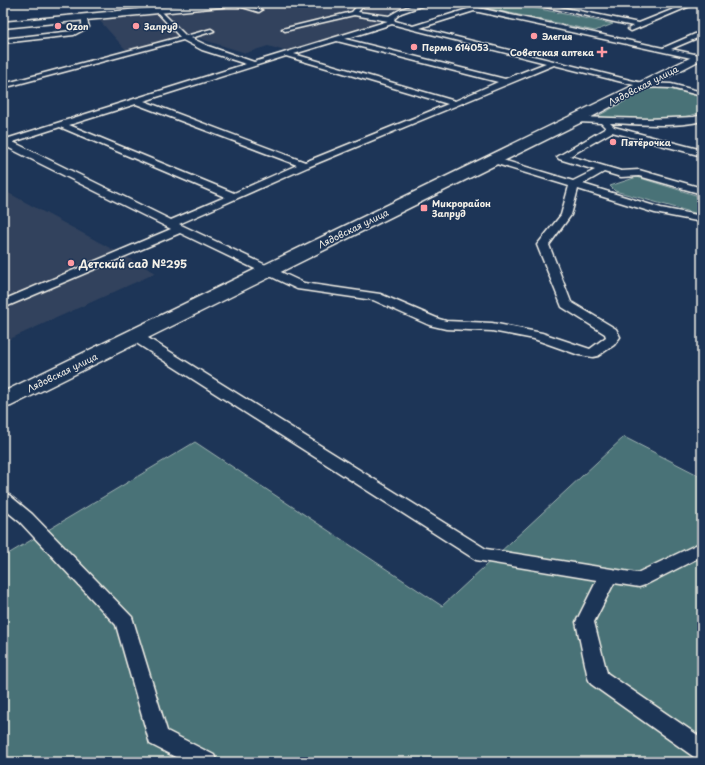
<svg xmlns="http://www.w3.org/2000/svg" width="705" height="765" font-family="'Playpen Sans',sans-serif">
<rect width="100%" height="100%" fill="#1d3557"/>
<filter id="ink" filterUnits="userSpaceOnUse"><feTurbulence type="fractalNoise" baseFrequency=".025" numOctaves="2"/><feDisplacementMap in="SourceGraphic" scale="8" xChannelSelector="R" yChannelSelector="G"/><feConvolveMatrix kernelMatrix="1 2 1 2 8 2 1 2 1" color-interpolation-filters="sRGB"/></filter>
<g filter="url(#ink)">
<path fill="#31425d" d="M252 3H413L391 12 380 18 376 24 285 51 268 46 246 53 188 35 127 51 99 20 230 7Z
M3 190 121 254 156 273 3 342Z"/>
<path fill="#497277" stroke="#9eb2b0" d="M500 3H511L613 24 595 31 486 8Z
M665 88 702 97V112C676 122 625 122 598 116L647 89Z
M637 177 702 197V215L615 191 610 186Z
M624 437 702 477V762H3V557L195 442 442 606Z"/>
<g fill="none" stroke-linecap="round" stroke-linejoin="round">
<defs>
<path id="lane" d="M229 3H239L262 10 259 12Z
M352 3 363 4 364 5 358 12 389 16C401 8 416 3 430 3L401 13 394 19 395 21 413 26 474 7 663 48 702 31V36L671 49 699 55V59H696L474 11 420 28 642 83 671 84 702 92V96L671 88 642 87 554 65 308 167 179 224 304 283 380 294 439 319 446 321 492 323 542 333 590 349 606 337 605 334 562 307 537 245 561 215 569 186 490 162 488 160 493 157 496 158 573 181 595 170 559 159 557 157 606 128 601 123 577 122 573 119 574 117 649 119 694 117 702 115V121C673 128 640 124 610 123L614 127 702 150V156L612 132 570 156 621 171 639 170 702 188V194L639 176 621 177 604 172 583 184 661 208 702 216V222L655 213 578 189 571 215 549 245 571 302 616 329 620 337 614 345 598 356 593 357 579 355 534 339 492 331 446 329 429 325 373 300 297 289 180 233 3 308V300L171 229 3 145V138L6 139 246 64 202 50 183 40 3 88V84L180 37 157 12 156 11 159 9 186 36 211 29 214 31 191 38 208 46 254 62 388 21 354 15 285 31 282 29 352 12 357 6ZM392 24 399 26 546 63 505 79 345 39ZM337 41 498 82 455 101 294 54ZM286 56 448 104 305 162 144 101ZM136 104 297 165 234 193 69 125ZM60 127 225 197 171 220 13 142Z
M528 3H540L639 23 689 3H697L631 31 628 29 633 26Z
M82 17H86L89 27 74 35 3 43V39L72 31 82 26Z
M135 332 140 333 486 549 637 573 702 542V556L645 585 639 587 614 583 594 622 607 673 702 738V760L694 757 591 684 588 678 576 622 597 580 476 560 130 339 128 336 130 333Z
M3 493 9 495 32 514 132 617 167 731 214 755 217 762H185L150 744 116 625 20 522 3 508Z"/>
<path id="street" d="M202 3H237L232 6 3 28V22Z"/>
<path id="secondary" d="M702 52V59L582 122 11 406 3 408V392Z"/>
</defs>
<use href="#lane" stroke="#f4f1e8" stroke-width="3"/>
<use href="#street" stroke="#f4f1e8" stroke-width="3"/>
<use href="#secondary" stroke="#f4f1e8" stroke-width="3"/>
<use href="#lane" fill="#1d3557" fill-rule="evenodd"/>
<use href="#street" fill="#1d3557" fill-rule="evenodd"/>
<use href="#secondary" fill="#1d3557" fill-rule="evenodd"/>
</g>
</g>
<g fill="#ff9aa2" stroke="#1d3557" stroke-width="1.5">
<circle cx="58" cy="26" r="4"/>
<circle cx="136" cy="26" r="4"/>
<circle cx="534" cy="36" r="4"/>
<circle cx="414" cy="47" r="4"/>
<path d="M600 46h4v4h4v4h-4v4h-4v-4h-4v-4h4z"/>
<circle cx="613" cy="142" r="4"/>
<rect x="420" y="204" width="8" height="8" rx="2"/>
<circle cx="71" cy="263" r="4"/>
</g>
<g text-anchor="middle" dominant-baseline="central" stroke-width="3" stroke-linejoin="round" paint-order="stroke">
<g font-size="9" font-weight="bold" fill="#f4f1e8" stroke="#1d3557" text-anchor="start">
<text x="66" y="26">Ozon</text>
<text x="144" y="26">Запруд</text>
<text x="542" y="36">Элегия</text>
<text x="422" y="47">Пермь 614053</text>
<text x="594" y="52" text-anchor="end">Советская аптека</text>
<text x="621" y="142">Пятёрочка</text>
<text x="432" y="203">Микрорайон<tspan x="432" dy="10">Запруд</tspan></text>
</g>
<g font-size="9" fill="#f4f1e8" stroke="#1d3557">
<text transform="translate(643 85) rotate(-27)">Лядовская улица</text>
<text transform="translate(353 228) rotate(-26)">Лядовская улица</text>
<text transform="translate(62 372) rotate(-26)">Лядовская улица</text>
</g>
<g font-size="11" font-weight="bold" fill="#f4f1e8" stroke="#1d3557" text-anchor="start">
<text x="79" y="263">Детский сад №295</text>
</g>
</g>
<rect width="705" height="765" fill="none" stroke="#1d3557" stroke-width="16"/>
<rect x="8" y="8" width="689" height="749" fill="none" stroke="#f4f1e8" stroke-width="1.5" filter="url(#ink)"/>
</svg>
